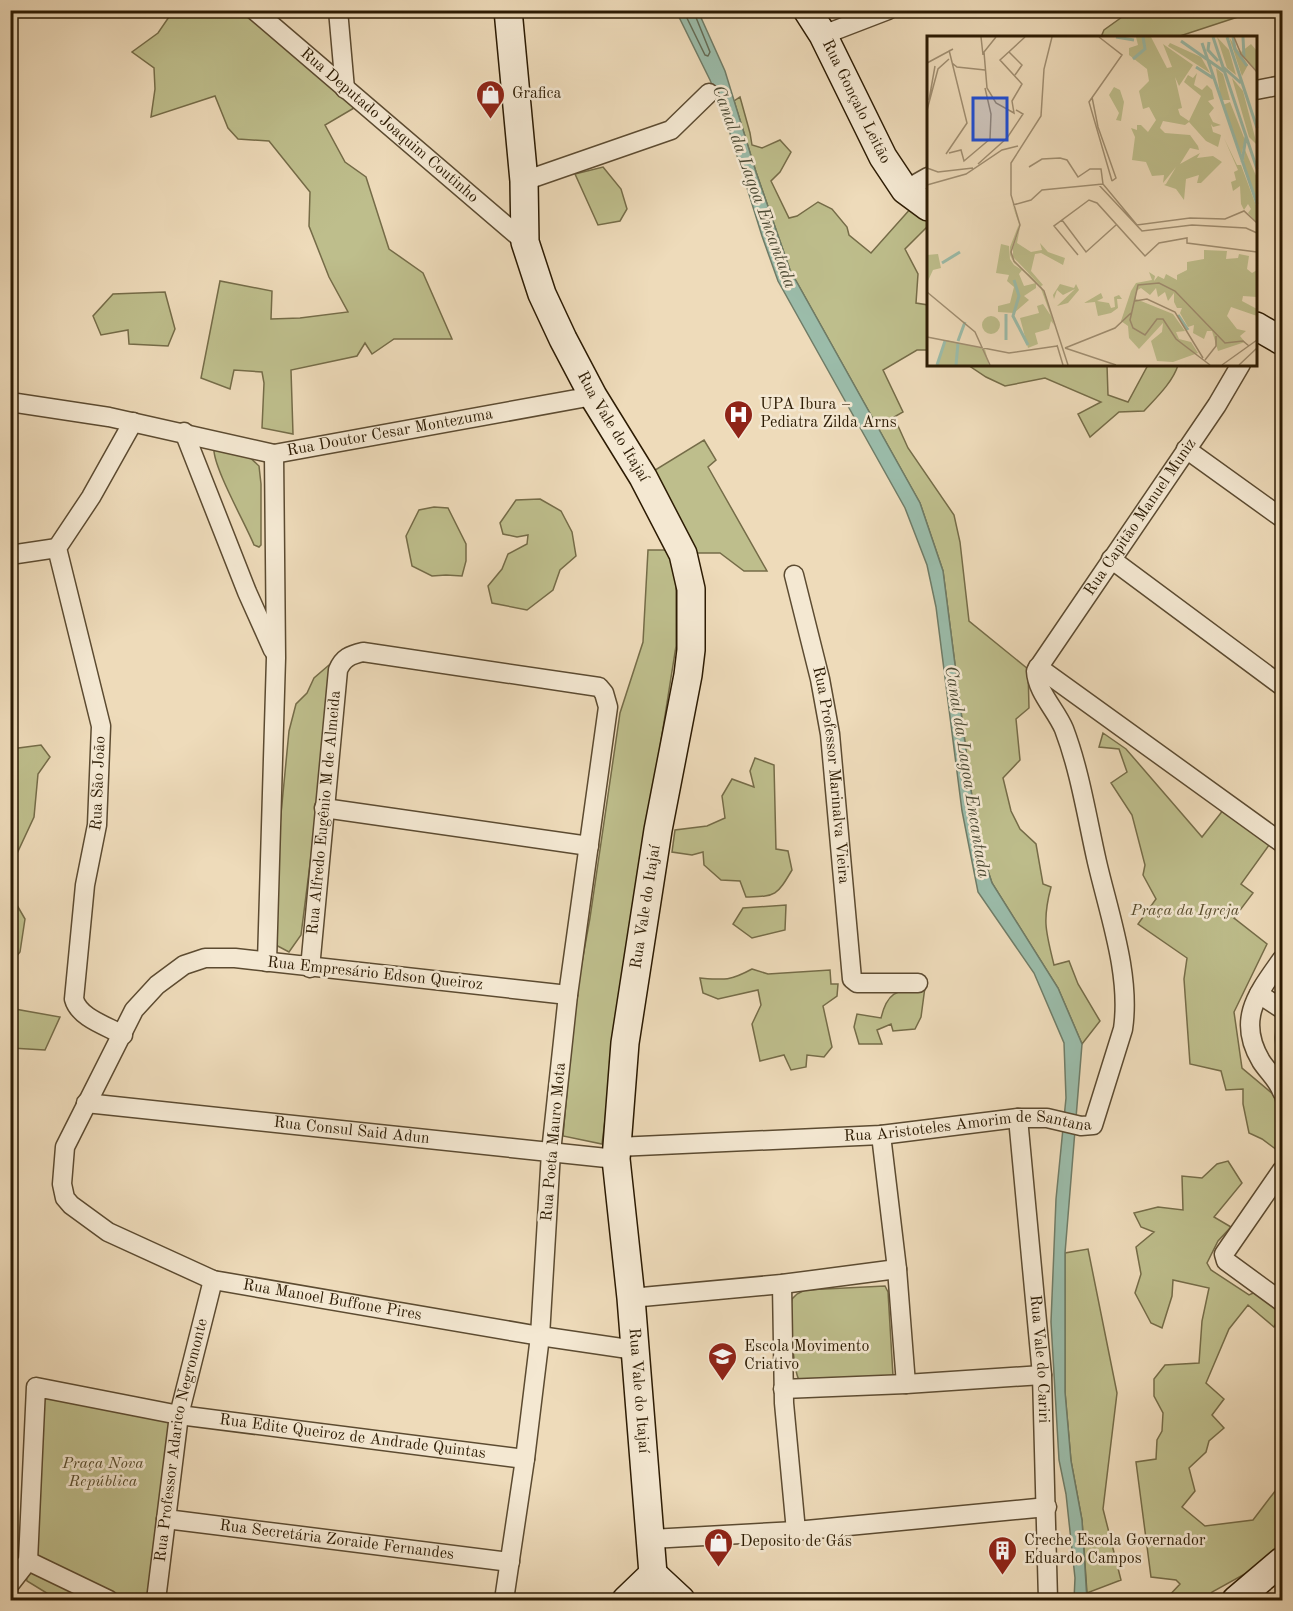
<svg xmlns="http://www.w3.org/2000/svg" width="1293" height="1611" font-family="'Old Standard TT',serif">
<rect width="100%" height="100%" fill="#eedbba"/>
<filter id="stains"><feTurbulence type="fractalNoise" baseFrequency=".00333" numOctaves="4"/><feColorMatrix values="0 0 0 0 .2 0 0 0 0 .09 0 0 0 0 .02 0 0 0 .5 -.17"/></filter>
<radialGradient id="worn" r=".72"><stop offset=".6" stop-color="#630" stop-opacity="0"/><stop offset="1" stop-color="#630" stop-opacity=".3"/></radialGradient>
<path fill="#bebe8c" stroke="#756c48" stroke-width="1.5" d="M173 11H244L328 82 354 108 325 125 345 162 366 177 389 249 423 273 452 339H394L372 354 365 343 357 356 291 370 293 434 262 428 264 383 262 372 234 370 230 389 201 378 220 281 272 291 271 319 300 318 348 312 329 277 309 226 310 192 269 141 238 139 228 128 215 96 151 117 155 89 154 68 132 52 158 33Z
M1120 11H1256L1177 37H1101L1104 30 1122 17Z
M740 97 750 133 752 145 762 148 780 140 791 152 780 172 771 181 789 218 797 216 818 202 832 209 847 227 849 235 871 253 912 207 928 219V226L905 249 918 274 916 303 928 305V350H917L883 370 903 412 894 417 908 448 954 515 960 542 969 621 1028 669 1029 708 1016 719 1020 760 1003 778 1011 811 1020 829 1036 844 1043 884 1051 887C1042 921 1046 932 1054 965L1069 961 1078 984 1100 1021 1082 1044 1058 988 992 883 983 856 974 813 943 571 920 503 790 270 756 172 734 101Z
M603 167 621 189 627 209 620 221 598 225 575 174Z
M165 292 175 329 168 346 129 344 128 330 101 335 93 316 113 294Z
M968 365H1107L1108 395 1128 402 1148 365H1178C1173 382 1156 398 1144 411L1119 412 1090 437 1078 414 1101 402 1045 378 1005 386 986 377Z
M704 440 716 460 708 467 767 571H744L720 553H686L647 475Z
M214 448 244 452 259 466 261 484V545L259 547 254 545C246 525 212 465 214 448Z
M540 499 561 511 572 532 576 556 560 570 553 590 527 610 492 603 488 586 502 569 508 554 527 544 528 535 517 537 503 534 500 523 516 500Z
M434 507 448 508 466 544V561L462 576 446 575 432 576 412 566 406 536 419 510Z
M648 550H669L676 574V646L620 1000 602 1144 563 1136 575 1001 590 918 620 713 643 642Z
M336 659 301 935 289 952 272 943 276 866 289 731 296 704 307 693 314 678Z
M1103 733 1126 749 1202 837 1224 809 1272 841 1241 884 1253 893 1234 918 1267 944 1234 1012 1242 1068 1274 1095 1282 1128 1281 1153 1262 1139 1249 1133 1243 1104V1089L1226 1090 1221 1071 1190 1064 1184 979 1187 958 1138 924 1156 899 1143 875 1145 865 1132 815 1111 783 1127 772 1119 749 1099 747Z
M41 745 50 757 38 774 34 817 14 860V900L25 919 20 952 11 963V749Z
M755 758 774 765 776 849 788 851 792 870C776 897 776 896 746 897L740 881 721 880 704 865 703 852 692 855 672 852 675 830 707 826 725 818 722 796 732 779 754 787 750 771Z
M786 905 785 930 752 938 733 924 743 908Z
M752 969 768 974 830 970 831 984H838L837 996 823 1006 832 1047 824 1057 807 1055 806 1067 791 1070 784 1055 760 1061 752 1024 761 1005 758 990 718 999 703 993 700 978C724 980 730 981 752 969Z
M925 987 921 1017 915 1029 893 1031 891 1024 877 1030 882 1044H859L854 1027 857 1014 881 1018C888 989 899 991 925 987Z
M10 996 15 1009 60 1017 45 1050 11 1048Z
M1282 1016V1059C1272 1045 1274 1029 1282 1016Z
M1228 1161 1242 1183 1214 1217 1231 1227 1218 1241 1207 1263 1211 1270 1249 1295 1260 1290 1282 1311 1274 1327 1248 1305 1229 1329 1206 1383 1224 1399 1212 1415 1224 1428 1209 1441 1206 1452 1189 1468 1195 1491 1182 1507 1205 1526 1253 1520 1282 1482V1547L1281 1554 1212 1592 1206 1600H1165L1180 1584 1176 1580 1151 1577 1136 1462 1156 1459 1157 1440 1162 1431 1163 1413 1154 1396V1379L1165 1365 1199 1363 1202 1321 1209 1288 1173 1280 1172 1296 1162 1328 1151 1323 1135 1293 1141 1274 1136 1247 1154 1232 1141 1227 1134 1213 1158 1207 1183 1210 1182 1176 1202 1178 1217 1164Z
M1088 1249 1117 1393 1103 1509 1121 1580 1087 1593 1082 1520 1071 1461 1065 1392V1253Z
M885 1286 888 1292 893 1376 799 1380C793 1369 789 1311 792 1299L797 1294 805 1290Z
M41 1385 183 1410 157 1600H58L27 1581 25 1572Z"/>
<path fill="#9bbcaa" stroke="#6f7c67" stroke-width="1.5" d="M676 11H698L725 71 756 172 790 270 920 503 943 571 974 813 983 856 992 883 1058 988 1082 1044 1065 1253V1392L1071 1461 1082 1520 1087 1600H1074L1075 1578 1066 1494 1059 1460 1051 1322 1056 1199 1066 1098 1064 1043 1034 973 978 892 962 811 936 607 927 565 905 508 778 281 762 236 725 117 710 80Z"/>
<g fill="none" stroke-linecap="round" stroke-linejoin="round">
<path stroke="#646c56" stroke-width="1.5" d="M683 10 705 55 708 56 710 52 693 10"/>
<defs>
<g id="street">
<path id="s1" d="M254 10 525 242"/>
<path d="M338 10 345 89"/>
<path d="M823 35 888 10"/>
<path d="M1256 90 1282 85"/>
<path d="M524 181 671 130 709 93"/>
<path d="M905 190 928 177"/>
<path id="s2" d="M10 402 109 417 274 454 593 396"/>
<path d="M184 432 247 592 273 650"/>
<path d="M1186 449 1282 518"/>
<path d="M10 555 57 548"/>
<path d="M1111 559 1282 686"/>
<path id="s3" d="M794 575 820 679 830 734 852 979 857 983H918"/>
<path d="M1038 667 1282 843"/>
<path d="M324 808 589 846"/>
<path d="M1282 959C1258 993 1236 1019 1261 1061 1268 1072 1278 1080 1282 1092"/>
<path d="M267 962 276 658 274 454"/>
<path id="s4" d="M310 968 338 670C343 658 350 655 363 652L599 687 604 693 608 707 568 995 551 1152 540 1336 525 1459 504 1600"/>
<path d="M1259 994 1282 1009"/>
<path id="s5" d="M568 995 235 958H205L184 965 157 985 134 1010 65 1147 62 1184 65 1198 71 1205 108 1232 213 1280 540 1336 635 1350"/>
<path id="s6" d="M123 1035C107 1026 79 1018 74 999L85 885 97 825 101 726 57 548 91 497 133 422"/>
<path id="s7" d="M86 1103 616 1159"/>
<path id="s8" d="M1018 1118 1042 1375 1048 1600"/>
<path d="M881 1135 897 1269 906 1384"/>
<path id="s9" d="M617 1147 881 1135 1018 1118H1047L1081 1126 1093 1125 1123 1029C1131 975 1109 914 1097 862 1087 818 1080 771 1064 729 1056 710 1037 692 1036 671L1217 405 1241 364"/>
<path d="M1282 1170 1224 1254 1226 1261 1282 1302"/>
<path d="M782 1284 784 1403 796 1531"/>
<path d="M631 1298 782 1284 897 1269"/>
<path d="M783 1389 906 1384 1042 1375"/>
<path id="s10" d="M166 1519 510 1562"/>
<path d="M651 1539 796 1531 1047 1507"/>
<path d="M28 1561 109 1600"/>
<path id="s11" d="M10 1584 28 1561 36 1387 179 1415 525 1459"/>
<path id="s12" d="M156 1600 179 1415 213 1280"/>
</g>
<g id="secondary">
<path id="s13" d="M508 10 524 181 525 242 542 294 563 339 593 396 643 477 683 554 691 589V650L688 675 658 830 625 1043 616 1159 631 1298 653 1574 626 1600"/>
<path id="s14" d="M807 10 823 35 883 157 905 190 928 207"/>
<path d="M1256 326 1282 341"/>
<path d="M653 1574 681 1600"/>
<path d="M1236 1600 1282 1561"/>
</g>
</defs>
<use href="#street" stroke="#5c4b31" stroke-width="21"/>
<use href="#secondary" stroke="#2c1b03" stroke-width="30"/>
<use href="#street" stroke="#f4e8d2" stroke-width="18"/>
<use href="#secondary" stroke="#f4e8d2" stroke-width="27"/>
</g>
<defs>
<symbol id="shop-pin" viewBox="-11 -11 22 30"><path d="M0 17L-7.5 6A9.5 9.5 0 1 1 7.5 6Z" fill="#8f2418" stroke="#f4e8d2"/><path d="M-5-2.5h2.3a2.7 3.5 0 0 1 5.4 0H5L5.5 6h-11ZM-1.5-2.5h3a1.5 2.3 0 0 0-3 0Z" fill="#fff"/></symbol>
<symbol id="hospital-pin" viewBox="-11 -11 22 30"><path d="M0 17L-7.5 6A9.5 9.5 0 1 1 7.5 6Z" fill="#8f2418" stroke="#f4e8d2"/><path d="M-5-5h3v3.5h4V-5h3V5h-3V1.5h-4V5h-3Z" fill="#fff"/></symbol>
<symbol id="school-pin" viewBox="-11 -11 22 30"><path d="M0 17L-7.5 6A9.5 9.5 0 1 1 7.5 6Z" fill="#8f2418" stroke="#f4e8d2"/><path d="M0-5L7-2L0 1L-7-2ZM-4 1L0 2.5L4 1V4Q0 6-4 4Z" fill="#fff"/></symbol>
<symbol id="building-pin" viewBox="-11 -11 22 30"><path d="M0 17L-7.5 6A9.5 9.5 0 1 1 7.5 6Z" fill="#8f2418" stroke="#f4e8d2"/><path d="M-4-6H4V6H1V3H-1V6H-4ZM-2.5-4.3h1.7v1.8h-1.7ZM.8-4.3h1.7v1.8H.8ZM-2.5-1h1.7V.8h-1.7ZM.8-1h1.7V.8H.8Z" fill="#fff"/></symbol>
</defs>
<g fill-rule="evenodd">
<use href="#shop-pin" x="474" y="78" width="33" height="45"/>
<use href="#hospital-pin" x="722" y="398" width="33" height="45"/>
<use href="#school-pin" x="706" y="1340" width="33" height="45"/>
<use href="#shop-pin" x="702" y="1526" width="33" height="45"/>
<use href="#building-pin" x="986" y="1534" width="33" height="45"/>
</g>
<g text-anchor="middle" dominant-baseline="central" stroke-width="5" stroke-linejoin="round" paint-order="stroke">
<g font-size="16" fill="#2c1b03" stroke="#f4e8d2" text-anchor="start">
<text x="512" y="94">Grafica</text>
<text x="760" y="405">UPA Ibura –<tspan x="760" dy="18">Pediatra Zilda Arns</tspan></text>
<text x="744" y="1347">Escola Movimento<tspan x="744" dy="18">Criativo</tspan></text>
<text x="1024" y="1541">Creche Escola Governador<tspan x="1024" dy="18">Eduardo Campos</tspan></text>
<text x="740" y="1542">Deposito de Gás</text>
</g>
<g font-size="16" fill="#2c1b03" stroke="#f4e8d2">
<text stroke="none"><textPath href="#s14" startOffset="104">Rua Gonçalo Leitão</textPath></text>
<text stroke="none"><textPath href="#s1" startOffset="178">Rua Deputado Joaquim Coutinho</textPath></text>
<text stroke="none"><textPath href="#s13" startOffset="438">Rua Vale do Itajaí</textPath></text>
<text stroke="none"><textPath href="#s2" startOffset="387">Rua Doutor Cesar Montezuma</textPath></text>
<text stroke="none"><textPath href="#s9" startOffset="1137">Rua Capitão Manuel Muniz</textPath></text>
<text stroke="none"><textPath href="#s3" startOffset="204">Rua Professor Marinalva Vieira</textPath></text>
<text stroke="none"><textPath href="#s6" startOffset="280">Rua São João</textPath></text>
<text stroke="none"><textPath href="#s4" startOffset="156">Rua Alfredo Eugênio M de Almeida</textPath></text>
<text transform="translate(646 907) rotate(-81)">Rua Vale do Itajaí</text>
<text transform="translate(375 974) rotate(6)">Rua Empresário Edson Queiroz</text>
<text stroke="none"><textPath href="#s9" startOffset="352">Rua Aristoteles Amorim de Santana</textPath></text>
<text stroke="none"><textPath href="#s7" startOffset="267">Rua Consul Said Adun</textPath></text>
<text transform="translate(554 1142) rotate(-85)">Rua Poeta Mauro Mota</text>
<text stroke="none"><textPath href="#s5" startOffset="951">Rua Manoel Buffone Pires</textPath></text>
<text stroke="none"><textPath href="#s8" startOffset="242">Rua Vale do Cariri</textPath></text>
<text stroke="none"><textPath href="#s13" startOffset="1428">Rua Vale do Itajaí</textPath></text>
<text stroke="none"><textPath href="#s11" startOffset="524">Rua Edite Queiroz de Andrade Quintas</textPath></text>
<text stroke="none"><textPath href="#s12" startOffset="162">Rua Professor Adarico Negromonte</textPath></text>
<text stroke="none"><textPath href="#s10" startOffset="172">Rua Secretária Zoraide Fernandes</textPath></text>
</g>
<g font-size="16" font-style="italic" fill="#584c2c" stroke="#f4e8d2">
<text x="1185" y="911">Praça da Igreja</text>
<text x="103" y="1464">Praça Nova<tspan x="103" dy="18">República</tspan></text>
</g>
<g font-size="18" font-style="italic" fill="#4d4b35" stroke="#f4e8d2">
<text transform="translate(754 187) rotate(70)">Canal da Lagoa Encantada</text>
<text transform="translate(967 772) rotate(81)">Canal da Lagoa Encantada</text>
</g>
</g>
<g transform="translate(927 36)">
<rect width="330" height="330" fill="#eedbba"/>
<path d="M209 1H224L240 32 245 31 236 8 266 29 252 50 248 41 255 72 251 73 253 79 262 85 274 60 257 46 261 39 266 42 270 37 267 49 275 54 280 49 285 54 287 63 281 65 287 72 282 78 286 86 294 89 286 91 284 88 286 96 294 99 291 111 279 105 262 86 258 89 236 85 233 92 238 97 263 99 271 110 272 114 263 112 253 128 273 117 270 122 286 120 295 126 274 147H270L272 139 259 143 257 164 249 153 237 149 239 148 249 131 236 147 237 139 225 140 219 126 205 124 208 101 204 92 210 94V89H214L221 96 229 84 222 71 216 73 212 55 222 45 220 33 202 19V12L211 9ZM290 1 302 14 309 39 300 32ZM302 1 321 29 315 40ZM307 2 314 16 324 8 330 15V36L314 18ZM243 7 274 21 283 37 241 10ZM289 32 296 38 303 64H294ZM305 42 316 55 330 109 322 101ZM187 51 193 54 197 66 194 85 189 84 192 77 182 59ZM303 66 318 104 314 120 296 69ZM297 102 310 129H314L330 172V187L321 177 324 173 321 168 317 174 314 168 313 150 306 155 304 146 309 144 307 136 311 134ZM318 114 330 142V167L316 131ZM85 168 91 182 92 188 91 195 84 214 85 221 89 228 103 239 113 249 86 221V212L93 191 90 207 104 216 115 214 113 207 121 216 138 222 136 229 114 217 108 218 104 235 116 249 114 250 119 260 127 289 124 285 122 293 108 297 111 308 101 312 93 282 112 277 110 270 116 268 124 280 113 250 95 234 92 238 97 250 109 247V252L97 260 102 264 87 277 71 276V270L83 267 87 251 80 245 82 239 69 237 74 208 82 210 83 223 87 229 95 234 87 227 83 219V211L92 188ZM277 214 300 215 299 223 311 222 312 218 322 220 320 233 325 237 330 234V261L316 260 315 265 330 273V280L304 271 300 280 310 293 319 295 313 300 322 311 318 306 291 315 285 295H280L277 303 266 297 267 289 261 291 253 277 255 272H250L247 266V257L241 265 238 256 231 261 229 252 223 259 214 252 209 255V263L246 278 258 295 249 296 252 303 264 306 271 317 246 326 230 325 224 305 235 296 236 287 212 313 202 302 201 290 194 285 204 255 209 247 225 244 222 236 228 240 227 245 231 240 237 243 239 238 250 244V239L260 234V226L277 223ZM11 218 14 232 6 234 0 247V219ZM133 248 147 252 149 248 152 254 141 267 130 270 148 253 136 259 130 254 127 263 126 259ZM174 257 176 262 170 265 182 267 184 272 188 271 187 261 192 259 195 263H190L191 272 184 277 171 280 168 266 157 267ZM55 289a9 9 0 1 1 18 0a9 9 0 1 1-18 0ZM19 304 58 313 62 329H10Z" fill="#bebe8c"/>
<path fill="none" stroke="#9bbcaa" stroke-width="3" d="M189 1 207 4M286 1 330 133M300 1 330 92M306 1 308 13 320 30M316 1 317 21M254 5 298 36M282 6 281 14 291 25M275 7 330 168M206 23 218 13 216 1M269 31 286 42M296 31 314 47M315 126 319 101M15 227 33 216M87 244 92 260 86 280 101 309M79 278V304M251 279 261 294M31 305 38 286M10 329 18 305M29 329 31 307"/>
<path fill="none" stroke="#a08e71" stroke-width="1.5" d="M54 1 56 19M69 1 57 16 60 52 69 67 87 77 85 65 95 48 73 24 98 1M125 1 117 33 114 80 84 127V159L93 189 84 216 87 225 117 255 141 329M172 1 195 19 162 66 185 145M307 1 314 18 330 36M82 16 95 29 88 39M0 27 26 13M25 27 30 31 58 34M58 52 64 78 63 103M165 61 171 91 189 142 185 145M2 64 8 30M0 74 11 33 22 23M22 117 34 114 37 125 63 103M19 118 40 87 22 14M51 128 80 102 96 78 89 74M102 131 115 123 133 122 140 124 151 141 163 133H174L176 148M0 132 11 136 46 132M171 148 215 195 265 189 319 192 330 197M0 149 39 138 75 114 91 110M86 169 104 164 115 154 176 148 210 189 263 182 298 183 317 175 330 187M135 184 159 216 189 189M151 219 127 190 162 164 170 167 218 220 232 207 260 202V207L330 216M0 256 48 296 63 329M208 265 220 263 248 276 276 322M0 301 82 317 130 310M130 309 136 329M138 312 188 292 204 277M138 312 189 329M278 324 289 310V300M283 329 249 303 236 283H230L218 299 206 292 203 284 211 249 232 247 248 255 298 307 316 305 322 310M295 329 330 304M312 329 330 312"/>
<path fill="#1d4ed8" fill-opacity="0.15" stroke="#1d4ed8" stroke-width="3" d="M46 62H80V104H46Z"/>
<rect width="330" height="330" fill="none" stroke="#2c1b03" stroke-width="3"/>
</g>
<rect width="1293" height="1611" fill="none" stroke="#eedbba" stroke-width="36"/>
<rect x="12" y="12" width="1269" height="1587" fill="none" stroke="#2c1b03" stroke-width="3"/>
<rect x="18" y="18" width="1257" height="1575" fill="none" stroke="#2c1b03" stroke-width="1.5"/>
<rect width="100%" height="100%" filter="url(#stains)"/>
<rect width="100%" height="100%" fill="url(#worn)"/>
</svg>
